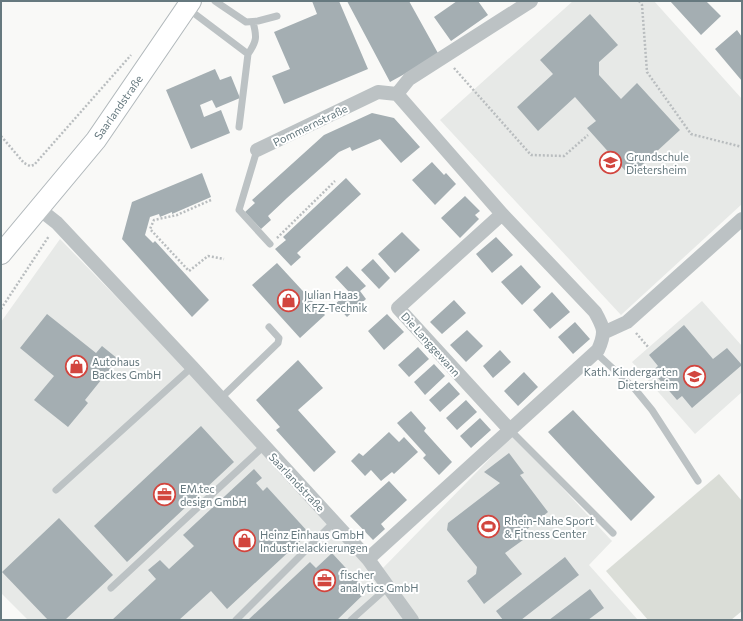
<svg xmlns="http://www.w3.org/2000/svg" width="743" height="621" font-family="Commissioner,sans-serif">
<rect width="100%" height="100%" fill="#f9f9f7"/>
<path fill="#e7e9e7" d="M573 1H654L742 99V204L621 315 440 120Z
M60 239 381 570 513 435 612 541 589 565 638 620H28L1 593V322Z
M702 301 742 346V392L695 434 632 362Z"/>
<path fill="#daddd7" d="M719 474 742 501V611L731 620H648L606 571Z"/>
<path fill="#a4aeb2" d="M312 1H339L368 69 284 104 272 76 290 69 274 32 317 14Z
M347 1H409L439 55 390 82Z
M457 1H478L488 15 451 41 434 17Z
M670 1H706L721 16 701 35Z
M590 14 618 45 599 62V75L621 99 637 83 680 130 630 176 587 128 596 121 575 97 538 131 517 107 553 74 540 60Z
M737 30 742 37V81L715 49Z
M215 69 220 80 231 76 240 98 216 108 212 100 200 105 204 117 221 110 230 133 191 149 166 90Z
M372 113 394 118 420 147 401 163 380 139 352 151 350 147 339 152 287 198 268 216 271 220 261 229 245 212 255 203 252 200 324 135Z
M432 162 444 175 446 173 456 184 435 205 412 180Z
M202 173 211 197 172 214V212L160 217 159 214 150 217 145 235 153 243 155 241 209 300 192 317 122 239 132 202Z
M346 178 361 194 297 253 301 257 291 266 275 249 286 240 283 237Z
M465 196 480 211 475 215 479 219 460 238 441 218Z
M402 232 420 250 395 273 378 254Z
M496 237 513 255 492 273 476 254Z
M373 259 390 278 379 289 361 270Z
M277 263 325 315 300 338 252 285Z
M521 265 541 287 522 305 501 282Z
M347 266 366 286 360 291 366 299 347 317 335 304 349 292 335 277Z
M552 292 570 312 550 329 533 310Z
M454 300 466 313 442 334 430 322Z
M47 314 96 353 102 346 118 359 85 400 88 403 68 427 34 400 54 376 20 348Z
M387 314 404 332 384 350 368 331Z
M575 322 590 339 573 354 558 337Z
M684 325 713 359 727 348 742 365 692 408 682 396 677 400 652 371 658 366 649 355Z
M467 330 483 346 466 362 450 345Z
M418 347 429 359 409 377 398 365Z
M500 350 511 362 493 378 483 366Z
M298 360 323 388 298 410 336 452 314 472 276 430 280 427 256 400Z
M434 364 445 376 425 395 414 382Z
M524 372 538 387 518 406 504 391Z
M449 382 460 394 440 412 429 400Z
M466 400 477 412 457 430 446 418Z
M573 410 655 497 631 521 548 432Z
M411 411 426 428 424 431 452 462 439 475 423 458 426 455 397 423Z
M480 418 491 430 471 448 460 436Z
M201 426 234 462 127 562 94 526Z
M389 432 399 442 404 437 418 452 394 474 392 472 381 481 371 470 365 476 351 461 359 453 363 456Z
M509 453 524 473 520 475 548 512 520 535 523 540 505 553 522 574 484 604 467 581 476 574 477 567 447 530 448 523 500 483 484 472Z
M254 469 262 478 256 483 263 491 267 487 309 533 227 609 211 591 179 620H112L156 579 148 570 160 560 169 569 194 546 183 535Z
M389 481 407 500 381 524 385 529 373 540 350 516Z
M59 518 113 575 65 620H48L2 572Z
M332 553 367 591 337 620H248L310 562 316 568Z
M565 557 579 575 521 620H503L496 611Z
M590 589 604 608 588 620H549Z"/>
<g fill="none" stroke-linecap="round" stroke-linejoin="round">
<defs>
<path id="secondary" d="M1 254 96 140 191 1"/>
</defs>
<use href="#secondary" stroke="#b1b8bb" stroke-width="22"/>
<path stroke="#b9bdbf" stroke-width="2.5" stroke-dasharray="2 2" stroke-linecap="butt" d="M639 1 642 5 647 72 691 134 742 147
M454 68 531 155 564 156 588 135
M1 136 24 163 30 166 34 165 131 55
M211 200 177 215 154 220 150 229 189 271 208 256 224 259
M277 238 335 181
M1 309 49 236
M636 333 649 348"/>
<path stroke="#bcc2c4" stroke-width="7" d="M215 1 246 22 258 21 277 16
M187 8 248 54 239 127
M248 54C257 41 257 37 253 22
M257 150 239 210 270 244
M595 352 634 388 652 410 698 481
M221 398 278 343 279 338 269 327
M510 430 613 533
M56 490 192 367
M111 588 264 446
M236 620 334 522
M351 620 388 587"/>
<path stroke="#bcc2c4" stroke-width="14" d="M257 150 378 92 397 94 409 79 531 1
M38 208 57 223 192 367 368 559 412 620
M502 214 398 308 510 430
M603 333 627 322 742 219
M368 559 598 350C606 332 604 328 595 312L502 214 397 94"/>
<use href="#secondary" stroke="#fff" stroke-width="20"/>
</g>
<defs>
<symbol id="school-ring" viewBox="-11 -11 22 22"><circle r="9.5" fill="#fff" stroke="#d2453e" stroke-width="1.5"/><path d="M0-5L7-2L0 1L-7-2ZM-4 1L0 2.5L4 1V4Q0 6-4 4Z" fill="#d2453e"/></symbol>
<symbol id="shop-ring" viewBox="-11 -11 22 22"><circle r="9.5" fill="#fff" stroke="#d2453e" stroke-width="1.5"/><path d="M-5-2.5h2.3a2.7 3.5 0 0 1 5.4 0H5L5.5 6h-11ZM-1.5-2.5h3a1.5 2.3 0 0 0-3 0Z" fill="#d2453e"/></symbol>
<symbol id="office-ring" viewBox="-11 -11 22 22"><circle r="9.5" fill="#fff" stroke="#d2453e" stroke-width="1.5"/><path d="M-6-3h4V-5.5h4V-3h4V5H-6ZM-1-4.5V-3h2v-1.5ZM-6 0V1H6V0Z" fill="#d2453e"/></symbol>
<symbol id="stadium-ring" viewBox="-11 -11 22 22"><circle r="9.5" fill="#fff" stroke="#d2453e" stroke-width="1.5"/><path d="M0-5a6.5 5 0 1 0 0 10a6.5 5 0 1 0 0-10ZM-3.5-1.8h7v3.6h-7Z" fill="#d2453e"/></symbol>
</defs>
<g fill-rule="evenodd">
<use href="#school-ring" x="598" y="150" width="25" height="25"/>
<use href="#shop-ring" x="276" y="288" width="25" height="25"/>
<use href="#shop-ring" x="64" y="354" width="25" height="25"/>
<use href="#school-ring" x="682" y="364" width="25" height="25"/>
<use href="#office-ring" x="152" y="482" width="25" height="25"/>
<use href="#stadium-ring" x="476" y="514" width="25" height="25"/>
<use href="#shop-ring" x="232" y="528" width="25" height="25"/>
<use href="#office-ring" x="312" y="568" width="25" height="25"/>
</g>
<g text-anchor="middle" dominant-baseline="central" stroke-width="4" stroke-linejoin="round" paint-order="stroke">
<g font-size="11" fill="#66797f" stroke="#fff">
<text transform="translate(118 107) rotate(-55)">Saarlandstraße</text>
<text transform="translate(310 125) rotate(-26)">Pommernstraße</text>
<text transform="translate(431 344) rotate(48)">Die Langgewann</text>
<text transform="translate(297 482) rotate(47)">Saarlandstraße</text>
</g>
<g font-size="11" fill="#66797f" stroke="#fff" text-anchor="start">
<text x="626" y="156">Grundschule<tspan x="626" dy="13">Dietersheim</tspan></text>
<text x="304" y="294">Julian Haas<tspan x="304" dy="13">KFZ-Technik</tspan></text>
<text x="92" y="361">Autohaus<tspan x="92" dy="13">Backes GmbH</tspan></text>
<text x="678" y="371" text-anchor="end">Kath. Kindergarten<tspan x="678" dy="13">Dietersheim</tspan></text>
<text x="180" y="488">EM.tec<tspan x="180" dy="13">design GmbH</tspan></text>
<text x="504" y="520">Rhein-Nahe Sport<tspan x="504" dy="13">&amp; Fitness Center</tspan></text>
<text x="260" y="534">Heinz Einhaus GmbH<tspan x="260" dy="13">Industrielackierungen</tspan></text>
<text x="340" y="574">fischer<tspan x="340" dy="13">analytics GmbH</tspan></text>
</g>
</g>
<rect width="743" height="621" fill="none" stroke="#66797f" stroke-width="4"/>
</svg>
